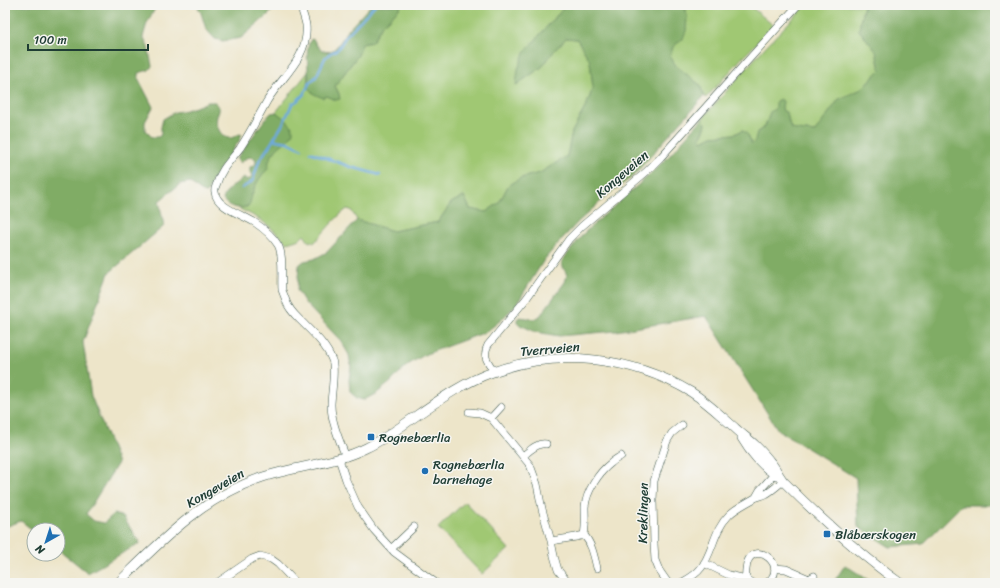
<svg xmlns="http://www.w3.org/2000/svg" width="1000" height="588" font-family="Sriracha,sans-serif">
<rect width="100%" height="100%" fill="#f6f6f2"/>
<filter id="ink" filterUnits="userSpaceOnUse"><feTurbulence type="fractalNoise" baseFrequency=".025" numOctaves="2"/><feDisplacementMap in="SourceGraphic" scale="8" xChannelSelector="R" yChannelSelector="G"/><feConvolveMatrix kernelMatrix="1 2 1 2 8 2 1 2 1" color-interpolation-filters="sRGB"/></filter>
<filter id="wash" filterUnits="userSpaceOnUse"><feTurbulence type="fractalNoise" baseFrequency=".012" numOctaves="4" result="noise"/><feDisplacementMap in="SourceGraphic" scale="16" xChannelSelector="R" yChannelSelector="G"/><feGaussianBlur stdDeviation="0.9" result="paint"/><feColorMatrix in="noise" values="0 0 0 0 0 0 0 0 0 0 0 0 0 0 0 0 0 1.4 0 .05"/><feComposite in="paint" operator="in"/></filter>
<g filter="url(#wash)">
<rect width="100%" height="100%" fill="#ede5c9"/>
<path fill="#a0c873" stroke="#608254" d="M401 5H566L524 53 517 84 542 67 554 51 566 38 577 39 590 61 593 88 587 104 572 132 567 156 540 173 521 178 508 186 499 203 486 212 470 209 464 196 451 203 438 222 393 231 357 220 351 210 347 209C334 219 325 231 314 243L311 241 309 242 304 235 300 239 287 243C279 235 271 227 262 221 255 216 246 212 238 208L247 207 250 204 251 197 258 180 263 174 267 170 269 165 268 161 276 150 281 145 290 124 276 112 308 72 307 87 336 100 339 94 335 86 358 55 362 44 372 42 382 25 399 9Z
M685 5H749L774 26 741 59 706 98 704 96 700 85 676 66 670 56 673 47 683 38 687 17Z
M806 5H864L862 13 859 30 876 51 880 70 862 89 839 99 815 132 796 130 791 128 789 123 787 113 783 111 782 108C768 107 770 118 765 127L757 132 755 141 752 144 748 135 743 130 735 134 712 136 702 141 700 138 705 128 706 123 702 119 766 46Z
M465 502 509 549 482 574 438 528Z"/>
<path fill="#80ac65" stroke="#50744c" d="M5 5H156V7L147 23 143 37 148 47 152 66 149 70 138 73V78L153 107 145 122V130L152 137H159L161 134V127L163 119 175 112 182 111 193 108 208 102H215C217 104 220 107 219 110 219 112 218 114 217 116 215 124 219 135 228 138 232 139 236 135 240 134L242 135 239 141 212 181 207 193C201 193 195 186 190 182L180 184 159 201 164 226 109 273 83 342 91 396 118 463 86 514 94 521 104 523 114 514 123 517 140 543 88 573 58 549V530H34V531L21 521 5 527Z
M197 5H277L268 15 241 38 223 41 215 39 206 29 201 13Z
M371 5H401L399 9 382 25 372 42 362 44 358 55 335 86 339 94 340 99 336 100 327 96 323 98 314 94 307 87C308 82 309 76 308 71 308 60 305 50 311 39L314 40C316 46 323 54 331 51 338 48 344 35 349 29 356 21 364 13 371 5Z
M566 5H685L687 17 686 31 683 38 673 47 670 56 676 66 700 85 704 96 633 176 609 194 579 221 561 240 544 260 516 305 501 320 486 332 426 354 409 364 399 373 391 382 377 393 364 400 357 398 350 392 349 380 351 367 349 355 341 341 305 303 297 290 299 265 304 261 314 259 327 252 357 220 393 231 438 222 451 203 464 196 470 209 486 212 499 203 508 186 521 178 540 173 567 156 572 132 587 104 593 88 590 61 577 39 566 38 554 51 542 67 516 85 518 69 524 53Z
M864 5H995V505H962L923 544 890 547 858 527 856 478 778 430 706 316 616 331 559 336 536 332 520 325 517 322V319L519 317 535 319 540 316 565 282 567 275 562 265V261L584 233 647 177 670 155 702 119 706 123 705 128 700 138 702 141 712 136 735 134 743 130 748 135 752 144 755 141 757 132 765 127 770 112 776 108V101L780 99 783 101 782 108 783 111 787 113 789 123 791 128 796 130 815 132 839 99 862 89 880 70 876 51 859 30 862 13Z
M276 112C282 117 292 123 293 130 294 137 281 144 277 149 274 152 269 158 269 162 268 165 269 168 266 171 265 172 263 174 262 175 256 183 251 194 250 204 243 211 229 208 223 200 225 190 236 183 244 178L248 180 252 176 250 172V167L254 166 256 163 255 158C246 156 246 159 240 163L237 160V158L266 118 271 113Z
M845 565 873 583H833Z"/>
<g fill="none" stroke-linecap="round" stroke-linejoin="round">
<path stroke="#6daadf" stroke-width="2.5" d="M274 138 276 140 288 142 302 149
M310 152 351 167 380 175
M242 188 250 183 253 180 259 161 272 142 284 122 292 104 297 101 304 94 310 82 316 77 325 58 329 54 338 49 346 36 375 5"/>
</g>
</g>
<g filter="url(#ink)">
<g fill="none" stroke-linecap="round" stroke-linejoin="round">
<defs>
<path id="street" d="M300 5C302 11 305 19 306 25 309 58 282 76 267 101 258 117 250 133 240 148 231 160 221 169 217 183 216 186 214 189 215 192 216 207 243 215 254 222 263 228 272 235 278 245 284 255 281 278 282 290 283 293 285 297 286 301 289 310 296 316 302 322 314 334 326 345 332 360 336 369 331 394 331 405 331 421 340 442 346 457
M494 371C488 362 482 356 488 345L526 299 569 239 582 226 646 172 660 158 741 68 798 5
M469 412 480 413 491 418 530 465 537 484 542 509 551 541 554 556 558 570 568 583
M491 418 501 407
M523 456C529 451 538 442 546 444
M339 459 346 480 358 507 374 530 394 552 436 583
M756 497 760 490 777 471
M551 541 576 537 584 535
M391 549 414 527
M704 563 729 575 746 579
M597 568C594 556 592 544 584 535 586 525 585 517 585 507 586 492 599 472 611 463 614 460 618 458 621 456
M775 568 786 569 809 579 814 576
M217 583 252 559 260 556 271 559 278 564 296 583
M668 583 659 570 655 560 654 544 653 500 654 481 667 441 672 433 682 425
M681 583C688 579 696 575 701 568 713 553 713 531 729 515 736 508 747 503 755 498 758 496 763 496 766 494 773 490 778 485 783 481
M752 583 746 579C745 573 746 569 747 563 755 539 790 566 767 583"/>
<path id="secondary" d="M742 438C750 452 763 467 776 475
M118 583C162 540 203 497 263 477 297 466 334 464 366 448 383 440 398 429 413 418 439 400 464 382 493 372 559 348 632 357 691 392 707 402 720 415 734 427 741 434 749 439 755 445 761 451 766 456 771 463 776 469 779 476 784 482 820 518 858 553 900 583"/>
</defs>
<use href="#street" stroke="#3e564a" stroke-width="8"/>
<use href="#secondary" stroke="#3e564a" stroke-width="10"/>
<use href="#street" stroke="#fff" stroke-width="7"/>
<use href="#secondary" stroke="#fff" stroke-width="9"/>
</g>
</g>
<g fill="#1f6fb2" stroke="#f6f6f2" stroke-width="1.5">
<rect x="367" y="433" width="8" height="8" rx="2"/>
<circle cx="425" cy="471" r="4"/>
<rect x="823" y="530" width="8" height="8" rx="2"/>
</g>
<g text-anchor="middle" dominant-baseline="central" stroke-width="3" stroke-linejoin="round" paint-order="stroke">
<g font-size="13" fill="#1f3d34" stroke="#f6f6f2">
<text transform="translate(622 174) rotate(-41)">Kongeveien</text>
<text transform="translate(550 349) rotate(-5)">Tverrveien</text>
<text transform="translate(215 488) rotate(-30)">Kongeveien</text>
<text transform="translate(643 513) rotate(-89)">Kreklingen</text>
</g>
<g font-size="13" fill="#1f3d34" stroke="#f6f6f2" text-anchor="start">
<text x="379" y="437">Rognebærlia</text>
<text x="433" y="464">Rognebærlia<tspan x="433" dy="15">barnehage</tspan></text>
<text x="835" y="534">Blåbærskogen</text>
</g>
</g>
<rect width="1000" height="588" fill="none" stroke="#f6f6f2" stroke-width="20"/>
<g transform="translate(46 542) rotate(219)"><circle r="19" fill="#f6f6f2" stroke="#a0aca6"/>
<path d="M0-3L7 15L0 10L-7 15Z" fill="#1f6fb2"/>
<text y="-6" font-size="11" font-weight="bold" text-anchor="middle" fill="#1f3d34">N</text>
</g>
<path d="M28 44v6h120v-6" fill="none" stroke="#1f3d34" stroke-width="2"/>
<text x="34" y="44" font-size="12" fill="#1f3d34" stroke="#f6f6f2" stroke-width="3" paint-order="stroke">100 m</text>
</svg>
